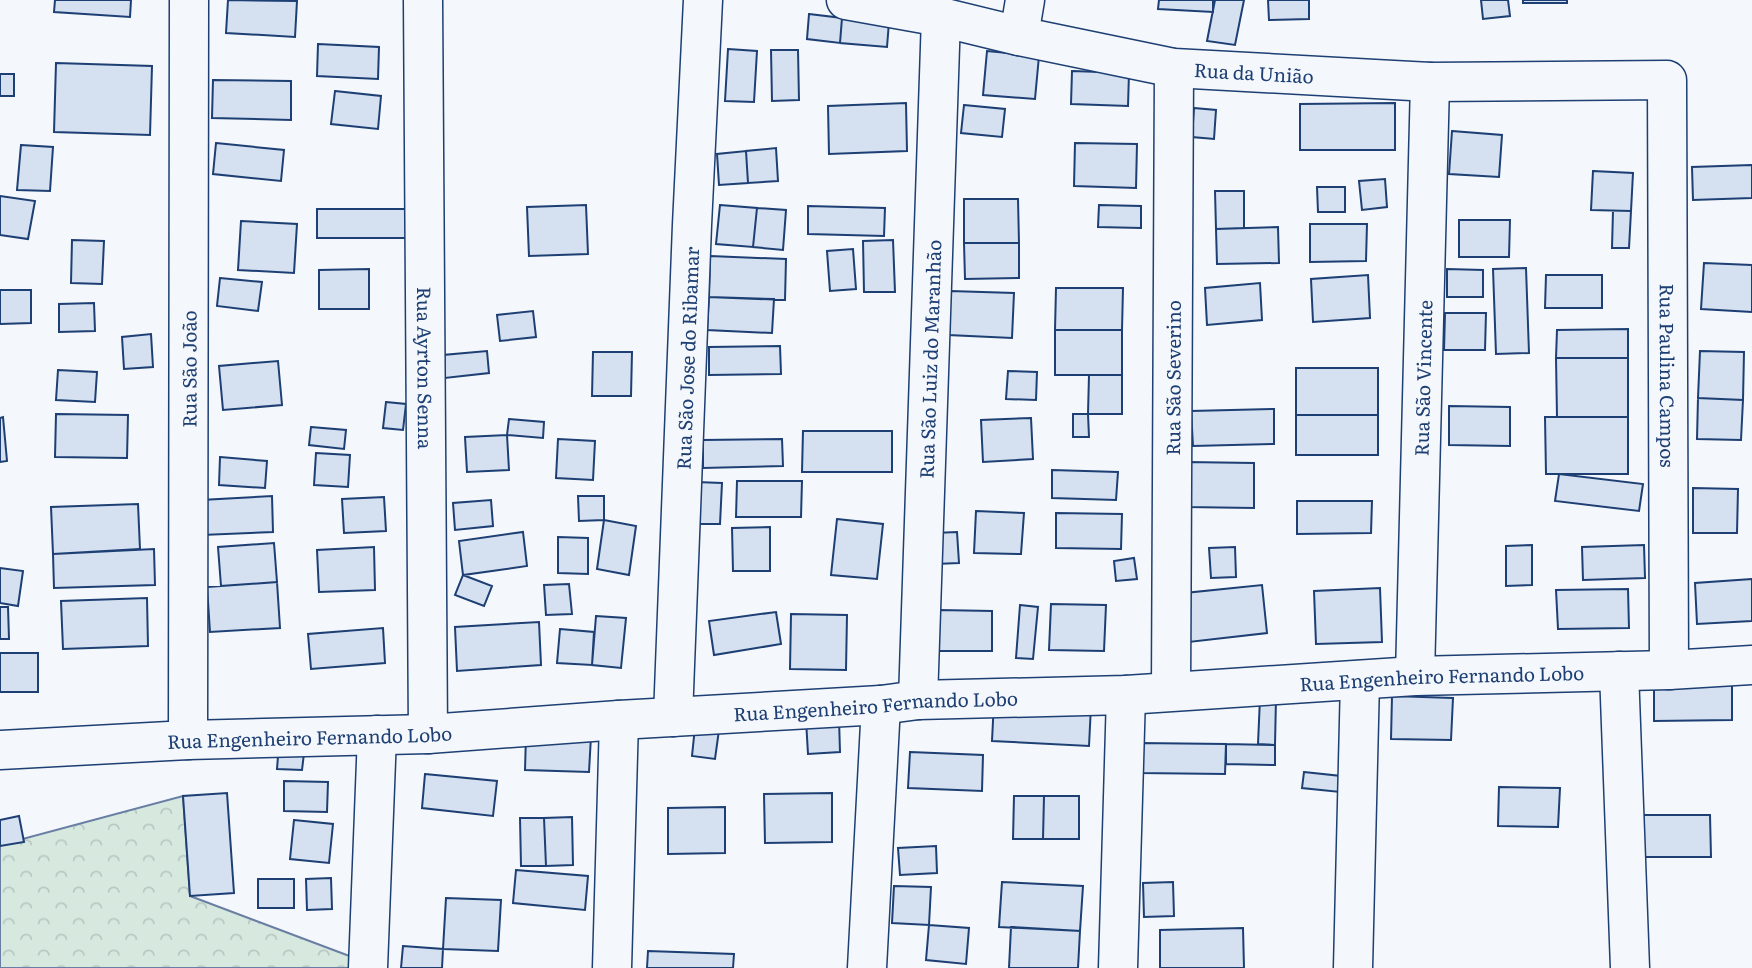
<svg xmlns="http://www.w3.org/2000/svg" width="1752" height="968" font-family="Literata,serif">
<defs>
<pattern id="forest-crowns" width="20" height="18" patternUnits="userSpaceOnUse" patternTransform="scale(1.75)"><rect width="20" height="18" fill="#d7e8df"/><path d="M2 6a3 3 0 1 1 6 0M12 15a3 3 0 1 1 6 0" fill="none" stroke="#b8c8c3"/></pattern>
</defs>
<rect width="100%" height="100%" fill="#f4f7fb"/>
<path fill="url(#forest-crowns)" stroke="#687fa3" stroke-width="2" d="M183 796 190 896 368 963V968H0V845Z"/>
<path fill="#d5e0f0" stroke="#1d3f73" stroke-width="2" d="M55 0H131L130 17 54 12Z
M228 0 297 1 295 37 226 33Z
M1159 0H1213V12L1158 9Z
M1215 0H1244L1235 45 1207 41Z
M1268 0H1309V19L1269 20Z
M1481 0H1508L1510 16 1483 19Z
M1523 0H1567V3H1523Z
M809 14 842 18 840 43 807 39Z
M842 18 889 22 887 47 840 43Z
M318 44 379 47 378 79 317 76Z
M728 49 757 51 754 102 725 101Z
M771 50H798L799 100 772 101Z
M987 51 1039 56 1035 99 983 95Z
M56 63 152 66 150 135 54 132Z
M1072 71 1129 73 1128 106 1071 104Z
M0 74H14V96H0Z
M213 80 291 81V120L212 118Z
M335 91 381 96 378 129 331 124Z
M906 103 907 151 829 154 828 106Z
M1395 103V150H1300V104Z
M964 105 1005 109 1002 137 961 133Z
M1194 108 1216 110 1214 139 1192 137Z
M1452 131 1502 135 1499 177 1449 174Z
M216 143 284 150 281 181 213 174Z
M1075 143 1137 144 1136 188 1074 186Z
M21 145 53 147 50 191 17 190Z
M776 148 778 181 748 183 746 151Z
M746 151 748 183 719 185 717 154Z
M1752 165V198L1693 200 1692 167Z
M1593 171 1633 173 1631 211 1591 210Z
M1385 179 1387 207 1362 210 1359 181Z
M1317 187H1345V212H1318Z
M1215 191H1244V228L1216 229Z
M0 196 35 201 28 239 0 235Z
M964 199H1018L1019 243H964Z
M586 205 588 254 529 256 527 207Z
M720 205 757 208 753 247 716 244Z
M1099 205 1141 206V228L1098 227Z
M808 206 885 208 884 236 808 234Z
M757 208 786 210 783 250 753 247Z
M317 209H409L408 238H317Z
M1613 211H1631L1629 248H1612Z
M1459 220H1510L1509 257H1459Z
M241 221 297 224 294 273 238 270Z
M1310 224H1367L1366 261 1310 262Z
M1278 227 1279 263 1217 264 1216 229Z
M72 240 104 241 102 284 71 283Z
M893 240 895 292H864L863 241Z
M964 243H1019V278L965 279Z
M853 249 856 289 830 291 827 251Z
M710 256 786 259 785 300 709 297Z
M1704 263 1752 265V312L1701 309Z
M1526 268 1529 353 1496 354 1493 269Z
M369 269V309H319V270Z
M1447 269 1483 270V297H1447Z
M1368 275 1370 318 1313 322 1311 279Z
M1546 275H1602V308H1545Z
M220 278 262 282 258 311 217 306Z
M1260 283 1262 320 1207 325 1205 288Z
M1056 288H1123L1122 330H1055Z
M0 290H31V323L0 324Z
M950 291 1014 293 1012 338 948 335Z
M709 297 774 299 772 333 707 330Z
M94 303 95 331 59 332V304Z
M533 311 536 337 500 341 497 315Z
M1445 313H1486L1485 350H1444Z
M1628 329V358H1556L1557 330Z
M1055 330H1122V375H1055Z
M151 334 153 367 124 369 122 337Z
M780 346 781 374 709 375V347Z
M487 351 489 373 445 378 443 355Z
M1700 351 1744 352 1743 400 1698 398Z
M593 352H632L631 396H592Z
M1556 358H1628V417H1557Z
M278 361 282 405 223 410 219 366Z
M1296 368H1378V415H1296Z
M58 370 97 372 95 402 56 400Z
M1008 371 1037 372 1036 400 1006 399Z
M1089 375H1122V414H1088Z
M1698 398 1743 400 1741 440 1697 439Z
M386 402 406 404 403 430 383 428Z
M1449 406 1510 407V446L1449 445Z
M1274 409V444L1193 446 1191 411Z
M56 414 128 415 127 458 55 457Z
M1073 414H1088L1089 437H1073Z
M1296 415H1378V455H1296Z
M3 417 7 461 0 462V418Z
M1545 417H1628V474H1546Z
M1031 418 1033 459 983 462 981 420Z
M509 419 544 422 543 438 507 435Z
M311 427 346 430 344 449 309 445Z
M803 431H892V472H802Z
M507 435 509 470 467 472 465 437Z
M558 439 595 441 593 480 556 478Z
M782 439 783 466 703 468V440Z
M316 453 350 455 348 487 314 485Z
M220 457 267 461 265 488 219 485Z
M1186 462 1254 463V508L1186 507Z
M1052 470 1118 472 1116 500 1052 498Z
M1559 474 1643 484 1639 511 1555 501Z
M737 481H802L801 517H736Z
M696 482 722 483 720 524H695Z
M1693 488 1738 489 1737 533H1693Z
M272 496 273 532 202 535 201 500Z
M578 496H604V520L579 521Z
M384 497 386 531 344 533 342 499Z
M491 500 493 526 455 530 453 503Z
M1297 501H1372L1371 533 1297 534Z
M138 504 140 549 53 554 51 507Z
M976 511 1024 513 1021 554 974 553Z
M1056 513 1122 514 1121 549 1056 548Z
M837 519 883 524 877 579 831 575Z
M604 520 636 526 629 575 597 569Z
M770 527V571H733L732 528Z
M523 532 527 566 463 575 459 541Z
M957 532 959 563 935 564 934 533Z
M558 537 588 538V574L558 573Z
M274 543 277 582 221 586 218 547Z
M1532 545V585L1506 586V546Z
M1644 545 1645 578 1583 580 1582 547Z
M374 547 375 590 319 592 317 550Z
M1235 547 1236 577 1211 578 1209 548Z
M154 549 155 585 54 588 53 554Z
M1134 558 1137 579 1116 581 1114 561Z
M0 568 23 571 18 606 0 603Z
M463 575 492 586 484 606 455 595Z
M1752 579V621L1697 624 1695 583Z
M277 582 280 628 210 632 207 587Z
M569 584 572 614 546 615 544 585Z
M1262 585 1267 633 1189 642 1185 593Z
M1380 588 1382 642 1316 644 1314 591Z
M1628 589 1629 628 1558 629 1556 590Z
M147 598 148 646 63 649 61 601Z
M1051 604 1106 605 1104 651 1049 650Z
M1020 605 1038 607 1033 659 1016 658Z
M0 607H8L9 639H0Z
M939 610 992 611V651H938Z
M776 612 781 644 714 655 709 621Z
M791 614 847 615 846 670 790 669Z
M596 616 626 618 621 668 592 665Z
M539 622 541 665 457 671 455 627Z
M383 628 385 663 311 669 308 634Z
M560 629 594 632 592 665 557 663Z
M0 653H38V692H0Z
M1732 681V720L1654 721V682Z
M1392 696 1453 698 1451 740 1391 739Z
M1260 698H1276L1275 745 1258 744Z
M994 701 1091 706 1089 746 992 741Z
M839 719 840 752 808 754 806 720Z
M695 727 719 730 715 759 692 756Z
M526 735 591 736 589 772 525 770Z
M279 743 305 745 302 770 277 769Z
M1139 743 1226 744 1225 774 1139 773Z
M1226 744 1275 745V765L1226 764Z
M910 752 983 755 982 791 908 788Z
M1304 772 1341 776 1340 792 1302 788Z
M425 774 497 781 493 816 422 808Z
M284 781 328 782 327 812 284 811Z
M1499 787 1560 788 1558 827 1498 826Z
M227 793 234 893 190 896 183 796Z
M832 793V842L765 843 764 794Z
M1014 796H1044L1043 839H1013Z
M1044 796H1079V839H1043Z
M725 807V853L668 854V808Z
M1632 815H1710L1711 857H1633Z
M19 816 24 842 0 846V820Z
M572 817 573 865 546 866 544 818Z
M520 818H544L546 866H521Z
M294 820 333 824 329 863 290 859Z
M936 846 937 873 900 875 898 848Z
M516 870 588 876 585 910 513 903Z
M331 878 332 909 307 910 306 879Z
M258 879H294V908H258Z
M1002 882 1083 886 1080 931 999 927Z
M1173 882 1174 916 1144 917 1143 883Z
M894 886 931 887 929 925 892 923Z
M446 898 501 900 498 951 443 949Z
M929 925 969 928 966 964 926 960Z
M1011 927 1080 931 1078 968H1009Z
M1243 928 1244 968H1160V930Z
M403 946 443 949 442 968H401Z
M648 951 734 954 733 968H647Z"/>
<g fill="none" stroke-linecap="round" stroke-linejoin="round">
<defs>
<g id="minor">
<path id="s1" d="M423 0 428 734"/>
<path id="s2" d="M846 0 941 17 1019 36 1174 68 1430 82 1667 80 1669 670"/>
<path d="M1019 36 1025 0"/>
<path d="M1619 671 1630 968"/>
<path id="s3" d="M1415 676 1430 82"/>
<path id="s4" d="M1171 690 1174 68"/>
<path id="s5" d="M918 700 941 17"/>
<path id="s6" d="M673 717 692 225 703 0"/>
<path id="s7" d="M188 740 189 0"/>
<path id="s8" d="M0 750 188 740 428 734 619 720 881 705 918 700 1126 695 1415 676 1669 670 1752 665"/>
<path d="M368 968 377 735"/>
<path d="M612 968 619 720"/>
<path d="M867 968 881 705"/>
<path d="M1118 968 1126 695"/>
<path d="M1353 968 1360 680"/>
</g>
</defs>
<use href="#minor" stroke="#1d3f73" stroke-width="41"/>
<use href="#minor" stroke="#f4f7fb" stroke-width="38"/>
</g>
<g text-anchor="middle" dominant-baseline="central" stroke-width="5" stroke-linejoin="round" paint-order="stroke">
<g font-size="19" fill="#1d3f73" stroke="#f4f7fb">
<text stroke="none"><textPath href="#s2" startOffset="415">Rua da União</textPath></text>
<text stroke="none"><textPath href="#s5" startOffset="341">Rua São Luiz do Maranhão</textPath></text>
<text stroke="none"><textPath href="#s6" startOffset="359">Rua São Jose do Ribamar</textPath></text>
<text stroke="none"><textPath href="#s1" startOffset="368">Rua Ayrton Senna</textPath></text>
<text stroke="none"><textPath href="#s7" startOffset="371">Rua São João</textPath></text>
<text stroke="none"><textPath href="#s2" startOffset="1124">Rua Paulina Campos</textPath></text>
<text stroke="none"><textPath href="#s4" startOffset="312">Rua São Severino</textPath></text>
<text stroke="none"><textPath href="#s3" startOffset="298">Rua São Vincente</textPath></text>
<text stroke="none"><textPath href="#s8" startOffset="1444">Rua Engenheiro Fernando Lobo</textPath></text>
<text stroke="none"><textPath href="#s8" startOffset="877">Rua Engenheiro Fernando Lobo</textPath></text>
<text stroke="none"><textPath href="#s8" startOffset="310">Rua Engenheiro Fernando Lobo</textPath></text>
</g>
</g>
</svg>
